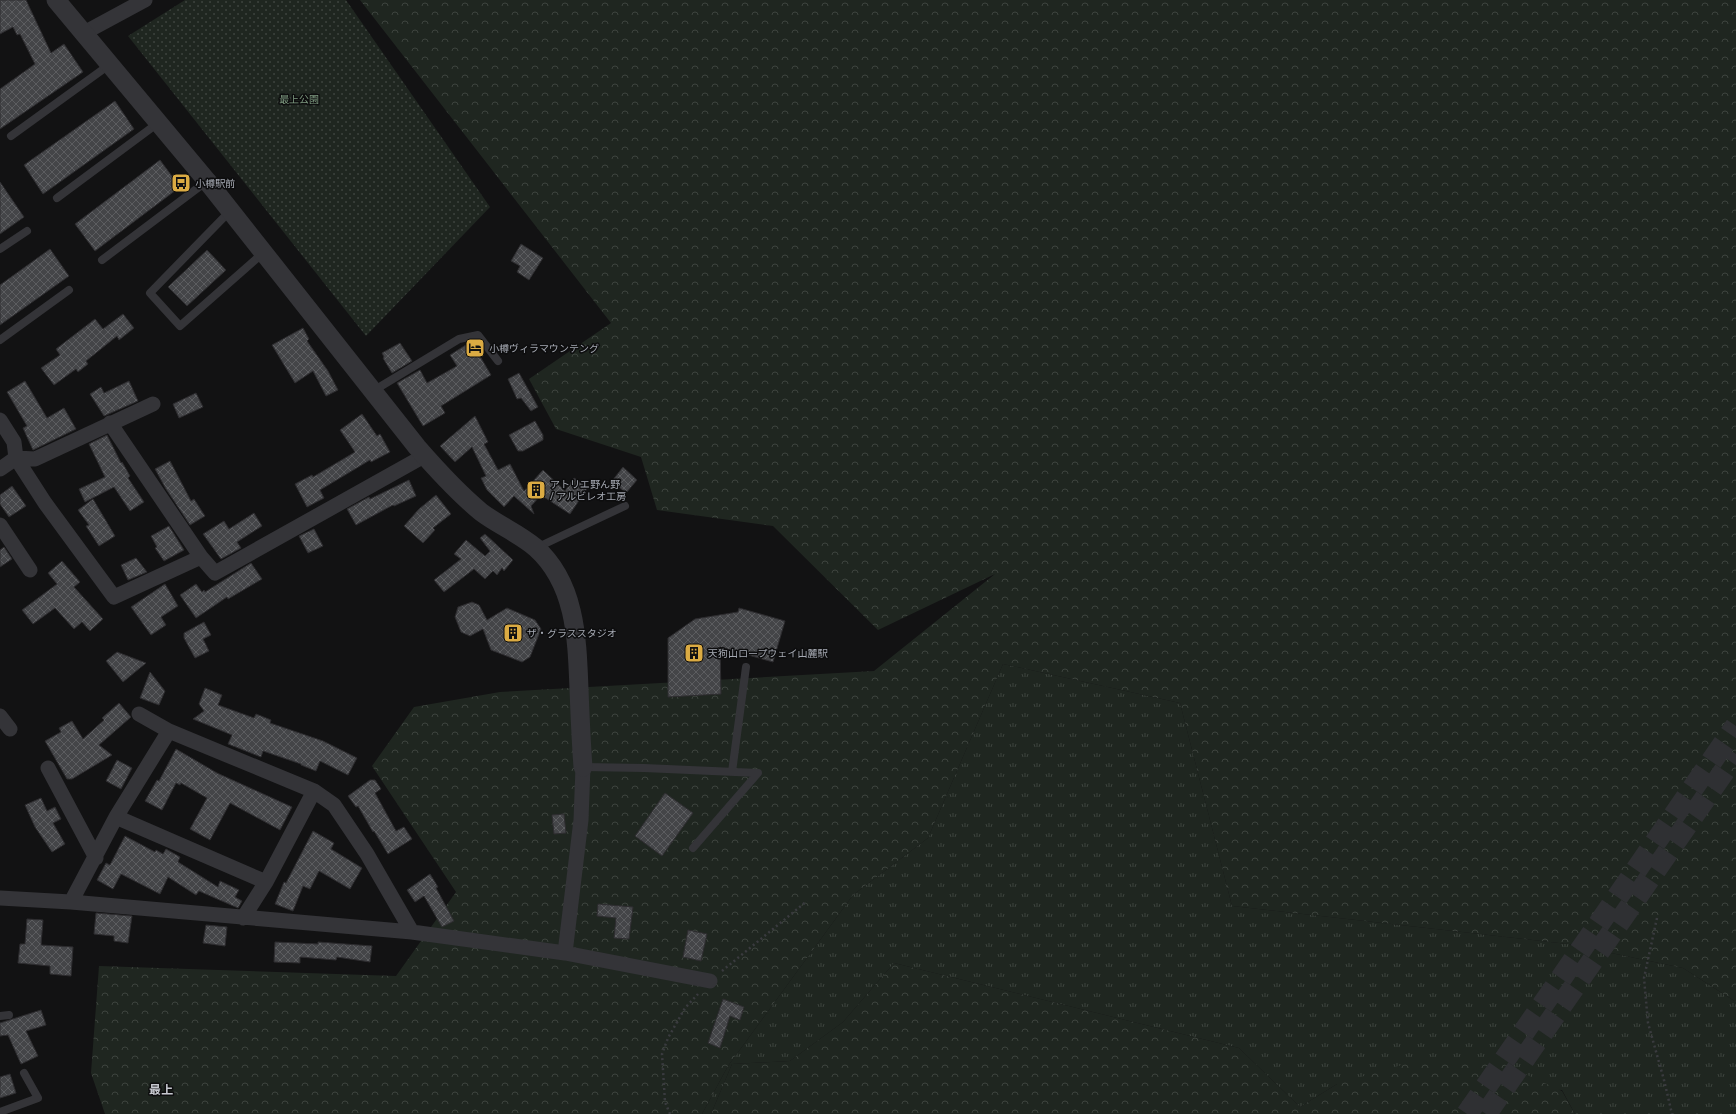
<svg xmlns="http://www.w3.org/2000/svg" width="1736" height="1114" font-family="'Open Sans','Noto Sans JP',sans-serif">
<defs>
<pattern id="grass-tufts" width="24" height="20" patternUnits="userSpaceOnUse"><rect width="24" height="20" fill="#1f2620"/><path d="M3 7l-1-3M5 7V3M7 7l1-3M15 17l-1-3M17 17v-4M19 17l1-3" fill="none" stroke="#3d433e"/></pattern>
<pattern id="forest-crowns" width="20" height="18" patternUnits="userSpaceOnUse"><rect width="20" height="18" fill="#1f2620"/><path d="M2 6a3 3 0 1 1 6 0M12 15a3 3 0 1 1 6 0" fill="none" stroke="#3d433e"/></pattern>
<pattern id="park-dots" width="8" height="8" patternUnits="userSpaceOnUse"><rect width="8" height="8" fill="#1f2620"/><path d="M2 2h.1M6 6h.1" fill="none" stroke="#3d433e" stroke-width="1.8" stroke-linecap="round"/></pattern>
<pattern id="building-cross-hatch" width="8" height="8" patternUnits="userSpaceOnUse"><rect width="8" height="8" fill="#444548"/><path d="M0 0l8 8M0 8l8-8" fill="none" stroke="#5c5d60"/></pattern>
</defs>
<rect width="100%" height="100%" fill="#121213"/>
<path fill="url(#grass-tufts)" d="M1003 664 1180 703 1232 906 1568 944 1683 968 1736 1002V1114H1575L1562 1090 1337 1084 1300 1107 1239 1048 894 963 843 1022 790 1061 732 1064 711 1114H702L728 1066 853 895 928 838Z"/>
<path fill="url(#forest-crowns)" d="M360 0H1736V1002L1683 968 1568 944 1232 906 1180 703 1003 664 928 838 853 895 728 1066 702 1114H105L91 1073 99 966 396 976 456 892 372 766 414 707 500 692 874 671 995 574 878 630 773 526 657 510 641 457 556 429 529 379 611 323Z
M894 963 1239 1048 1300 1107 1337 1084 1419 1060 1493 1059 1562 1091 1575 1114H711L732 1064 790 1061 843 1022Z"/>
<path fill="url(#park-dots)" d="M185 0H346L490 207 366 336 128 36Z"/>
<path fill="url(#building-cross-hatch)" stroke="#2d2c2f" d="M0 0H26L51 53 64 44 83 72 0 129V89L35 64 20 34 17 35 13 27 0 34Z
M115 101 134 129 43 194 24 165Z
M160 160 180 187 95 251 75 224Z
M0 182 24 217 0 234Z
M521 244 543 258 529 280 517 272 520 266 511 261Z
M50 249 69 276 0 325V285Z
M207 250 226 270 187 306 168 287Z
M123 314 134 328 119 340 117 336 86 361 88 364 78 372 76 369 54 385 41 368 60 355 56 349 95 319 103 329Z
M303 328 309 339 307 341 328 371 338 390 326 396 313 371 295 383 272 345Z
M400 343 412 361 392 373 383 358 384 357 382 353Z
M469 343 476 354 478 353 491 375 441 406 445 413 423 426 397 383 420 370 427 383 457 366 450 355Z
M519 373 538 407 531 411 521 398 517 399 508 379Z
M25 381 47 418 64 408 76 429 33 450 23 428 27 426 7 392Z
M129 381 138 401 104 416 90 394 101 387 104 393Z
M196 393 203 407 179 418 173 404Z
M362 414 377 436 380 434 390 452 371 462 370 460 320 490 324 498 307 507 295 484 312 475 313 477 355 452 340 430Z
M475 416 488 442 484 444 498 470 510 464 524 491 543 470 565 491 574 478 588 487 570 514 541 495 531 506 534 514 514 496 504 507 487 490 481 478 486 476 472 447 455 462 440 446Z
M535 421 543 435V440L523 451H518L509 435Z
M107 435 121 463 122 462 130 476 128 478 144 502 130 511 114 487 85 502 79 489 105 477 89 444Z
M170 461 191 501 194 499 205 516 190 525 166 489 155 469Z
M623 467 637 480 626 493 612 481Z
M409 480 416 496 394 506 393 505 356 525 347 509 369 497 370 499Z
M12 486 26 506 9 517 0 504V495Z
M436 495 451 514 433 528 435 530 423 543 404 526 419 509Z
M93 499 115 536 99 546 86 526 89 525 78 510Z
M254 513 262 526 237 542 241 548 221 559 203 534 224 521 229 529Z
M169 526 184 550 164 561 155 548 157 547 151 536Z
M314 529 323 546 308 553 299 536Z
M485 534 513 560 504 571 502 568 497 575 493 571 485 579 474 569 444 592 434 580 461 559 454 554 466 540 485 556 490 551 480 538Z
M4 547 12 559 0 567V550Z
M136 558 147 572 128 580 121 565Z
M62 561 80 582 74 587 103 619 90 631 82 622 74 629 55 608 33 624 22 610 57 584 48 573Z
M251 563 262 579 228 599 227 597 196 618 180 595 196 584 202 592 204 590 205 592Z
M165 584 178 606 161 617 166 625 151 635 131 607Z
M472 602 479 605 487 620 507 608 535 620 541 629 530 657 522 662 491 650 483 629 470 636 461 632 455 617 458 607Z
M739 608 785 621 773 662 720 647 721 694 668 697V638L695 619 738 612Z
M204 622 211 635 203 639 209 651 195 658 184 638V633Z
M117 652 146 663 123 682 106 661Z
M150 672 165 691 159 705 140 698Z
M205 688 222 695 218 705 254 718 256 714 271 720 270 723 323 741 357 758 348 775 320 761 316 771 301 765V764L263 751 261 757 228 744 232 735 193 719 204 711 199 704Z
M119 703 131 717 99 745 112 755 72 779H67L45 741 61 732 59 728 72 721 83 739 104 720 102 718Z
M176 749 217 773 292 807 280 830 230 803 210 840 190 829 207 798 181 783 180 785 176 783 162 810 145 801 157 780 159 781Z
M117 760 132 768 121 789 106 781Z
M370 780H375L381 789 375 793 396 831 404 827 412 839 388 854 374 831 373 832 358 806 356 807 348 796Z
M665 793 693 813 662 856 635 836Z
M41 798 47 811 55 807 61 819 53 823 65 844 52 852 35 827 25 805Z
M564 814 566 833 554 834 552 815Z
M313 831 334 843 331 849 362 868 350 889 319 871 310 889 303 886 293 911 275 904 284 882 286 883Z
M125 836 155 852 156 850 163 854 166 849 180 857 178 862 218 887 220 881 239 890 235 897 242 901 238 908 199 891 196 895 168 877 160 894 121 874 113 889 97 880 106 863 110 865Z
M430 874 438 887 436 888 454 921 442 927 424 896 415 902 407 890Z
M598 904 633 907 629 939 614 938 616 918 597 916Z
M96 913 132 916 128 943 114 941V936L94 934Z
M27 919 43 920 41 945 73 947 71 976 50 974V966L18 963 20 944H25Z
M206 925 227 927 225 946 203 943Z
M688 930 707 934 701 961 683 957Z
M275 942 318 944V942L372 946 370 962 337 957 336 960 300 957V963L274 962Z
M723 999 744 1007 740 1020 730 1016 720 1048 708 1043Z
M41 1010 46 1025 26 1031 38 1056 21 1064 8 1035 0 1036V1023Z
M10 1074 16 1093 0 1098V1077Z"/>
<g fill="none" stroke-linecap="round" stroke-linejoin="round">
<path stroke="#2f3033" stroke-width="22" stroke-dasharray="22 11" stroke-linecap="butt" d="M1467 1114 1736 726
M1486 1114 1736 754"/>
<path stroke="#3a3b3f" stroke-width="2.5" stroke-dasharray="2 3" stroke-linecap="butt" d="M1657 918 1644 978 1648 1023 1664 1080 1672 1114
M722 971 807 901
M670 1114 665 1102 662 1054 668 1038 685 1008 698 994"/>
<path stroke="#343438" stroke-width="8" d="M11 136 109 65
M57 198 158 123
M230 211 150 293 180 326 263 253
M0 249 27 231
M102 260 207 181
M0 340 69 290
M373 391 459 339 478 335 498 361
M536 548 625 506
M583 767 644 768 758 773 693 848
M732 772 746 667
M0 1016 9 1015
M0 1112 38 1098 24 1073"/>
<path stroke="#343438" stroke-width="15" d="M82 34 145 0
M0 420 14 442 16 458 45 503 114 597 201 557 215 573 424 456
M110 423 201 557
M0 469 16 458 35 459 153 404
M0 525 30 570
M139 714 169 731
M0 716 10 729
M48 768 96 858
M116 817 266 882
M0 898 71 902 412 932 565 953 710 981
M71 902 116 817 169 731 314 791 334 805 367 854 412 932
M243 918 266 882 314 791
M565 953 581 820 583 767"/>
<path stroke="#343438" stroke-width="19" d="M56 0 207 181 417 447C437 470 457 492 481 512 498 525 520 534 536 548 576 584 577 639 579 689 580 715 581 741 583 767"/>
</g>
<defs>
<symbol id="bus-square" viewBox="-11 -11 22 22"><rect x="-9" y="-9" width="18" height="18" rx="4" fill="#dbab43" stroke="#0d0d0e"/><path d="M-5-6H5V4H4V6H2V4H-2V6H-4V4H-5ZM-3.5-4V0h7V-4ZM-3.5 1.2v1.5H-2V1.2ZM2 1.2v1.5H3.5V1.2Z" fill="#111"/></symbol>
<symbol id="hotel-square" viewBox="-11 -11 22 22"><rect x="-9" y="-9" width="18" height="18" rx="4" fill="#dbab43" stroke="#0d0d0e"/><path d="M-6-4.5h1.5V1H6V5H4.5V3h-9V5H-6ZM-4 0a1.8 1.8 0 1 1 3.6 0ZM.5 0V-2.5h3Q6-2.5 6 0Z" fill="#111"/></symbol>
<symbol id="building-square" viewBox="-11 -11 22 22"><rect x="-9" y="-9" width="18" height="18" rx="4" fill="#dbab43" stroke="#0d0d0e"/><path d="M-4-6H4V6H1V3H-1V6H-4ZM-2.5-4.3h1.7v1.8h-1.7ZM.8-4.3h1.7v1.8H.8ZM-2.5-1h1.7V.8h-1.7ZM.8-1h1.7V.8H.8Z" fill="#111"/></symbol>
</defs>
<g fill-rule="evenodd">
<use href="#bus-square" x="170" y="172" width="22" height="22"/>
<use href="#hotel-square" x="464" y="337" width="22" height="22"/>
<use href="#building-square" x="525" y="479" width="22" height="22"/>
<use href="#building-square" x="502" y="622" width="22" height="22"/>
<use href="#building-square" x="683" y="642" width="22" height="22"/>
</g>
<g text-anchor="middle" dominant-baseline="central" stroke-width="3" stroke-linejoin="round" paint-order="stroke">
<g font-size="10" fill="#7f9b81" stroke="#0d0d0e">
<text x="299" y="99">最上公園</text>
</g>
<g font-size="10" fill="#a5a9b2" stroke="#0d0d0e" text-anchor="start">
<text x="195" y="183">小樽駅前</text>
<text x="489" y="348">小樽ヴィラマウンテング</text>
<text x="550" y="484">アトリエ野ん野<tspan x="550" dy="12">/ アルビレオ工房</tspan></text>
<text x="527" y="633">ザ・グラススタジオ</text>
<text x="708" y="653">天狗山ロープウェイ山麓駅</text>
</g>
<g font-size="12" font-weight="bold" fill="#c6c8cf" stroke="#0d0d0e">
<text x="161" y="1089">最上</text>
</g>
</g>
</svg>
